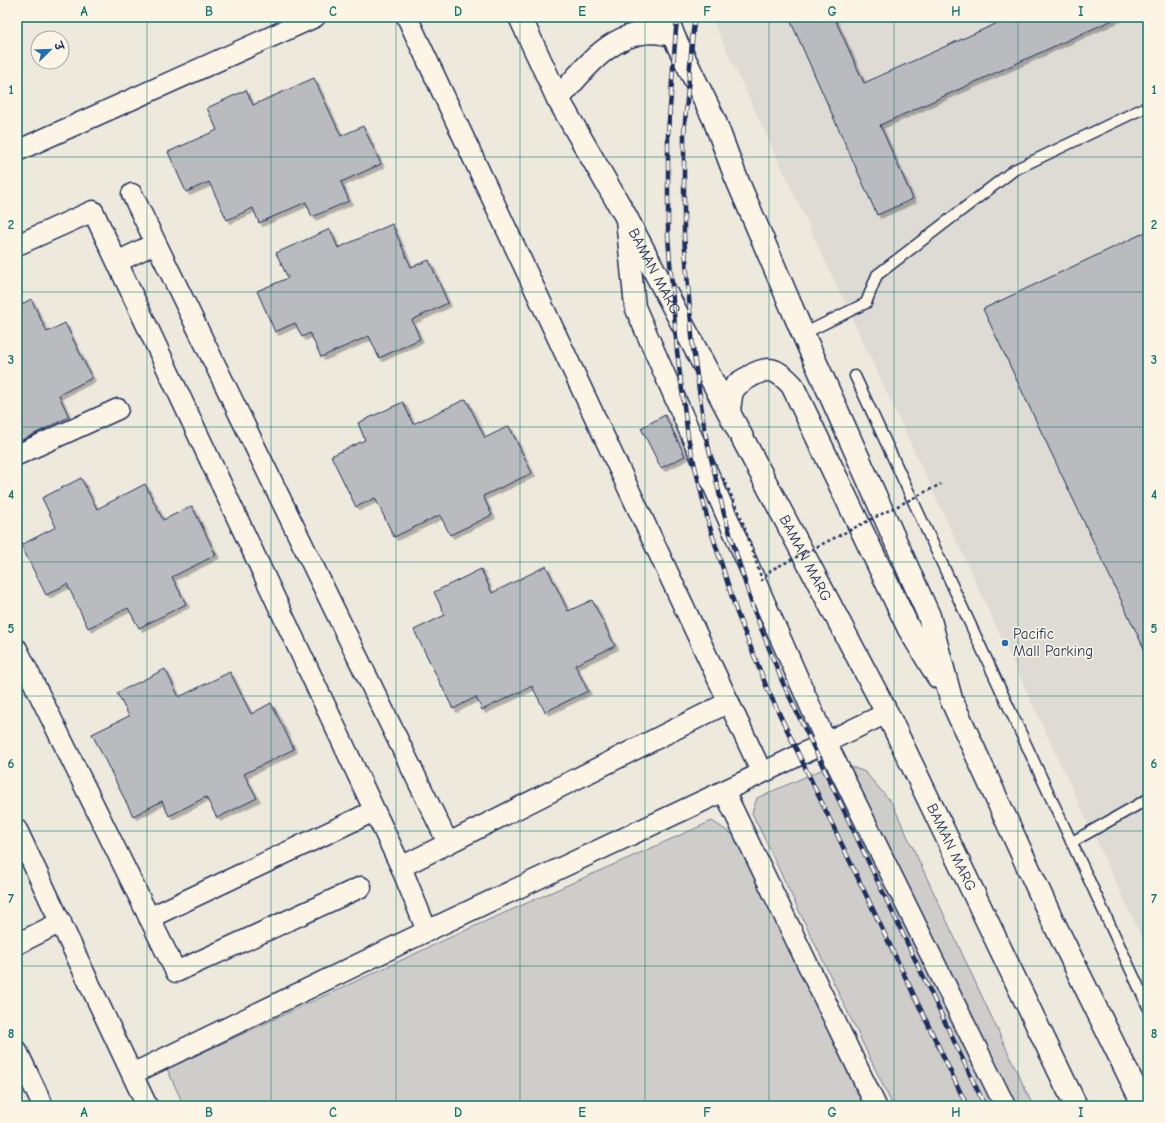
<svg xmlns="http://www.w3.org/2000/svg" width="1165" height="1123" font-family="'Comic Neue','Playpen Sans Deva',sans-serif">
<defs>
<filter id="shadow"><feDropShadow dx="3.5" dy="3.5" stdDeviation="0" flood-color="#0004"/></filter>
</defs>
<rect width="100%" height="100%" fill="#eee9dd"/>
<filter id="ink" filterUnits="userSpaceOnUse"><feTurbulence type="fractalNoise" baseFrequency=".025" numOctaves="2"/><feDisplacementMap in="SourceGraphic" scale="8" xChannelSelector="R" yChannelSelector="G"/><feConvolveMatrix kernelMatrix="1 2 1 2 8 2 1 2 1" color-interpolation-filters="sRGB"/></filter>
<g filter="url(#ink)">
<path fill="#dedbd4" d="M711 17H1148V951Z"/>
<path fill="#cfcdca" stroke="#757e94" d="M839 762 865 772 892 803 1033 1106H893L752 813 757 798Z
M712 821 744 842 870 1106H184L167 1069 466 930Z"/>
<path fill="#babbbe" stroke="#1b2f5e" filter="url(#shadow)" d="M802 17H834L864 83 1011 17H1119L880 125 913 199 877 215 791 22Z
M314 78 341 136 363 126 381 164 341 182 349 201 312 217 306 202 259 223 253 208 227 220 209 182 186 192 168 152 217 130 207 108 246 90 253 105Z
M392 224 411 267 429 260 448 303 412 320 420 339 379 358 369 336 321 357 310 333 302 337 295 323 275 332 257 291 288 278 276 253 330 229 338 248Z
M1148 231V657L983 309Z
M31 299 47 332 65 323 92 378 59 395 69 417 18 442 17 307Z
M466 399 485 438 509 426 532 473 483 496 492 515 450 535 440 515 394 537 375 498 356 507 331 456 365 440 358 423 403 402 413 424Z
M665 415 685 456 661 468 641 428Z
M81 478 97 509 145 484 163 520 192 506 216 555 172 577 186 604 139 628 128 608 88 628 67 584 46 595 21 545 56 527 42 498Z
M546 566 568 611 592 600 615 646 575 665 588 691 545 712 532 686 482 710 476 697 453 709 414 630 445 615 434 592 481 569 492 593Z
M165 669 179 697 230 672 251 714 271 703 294 749 244 774 257 798 217 818 206 797 169 816 162 801 133 816 92 734 129 716 117 693Z"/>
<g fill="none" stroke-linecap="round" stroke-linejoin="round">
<defs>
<path id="lane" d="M803 334 866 303 877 275 1014 170 1148 106
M855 376 1148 1007
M1072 842 1148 799"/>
<path id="street" d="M407 17 762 773
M17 151 315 17
M132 194 448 843
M626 219 635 307 826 742 1005 1106
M17 245 93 211 401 867 427 931
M117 262 156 243
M17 455 118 409
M17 649 176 972 361 887
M724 791 876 1106
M17 830 147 1106
M401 867 729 702
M149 918 374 811
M17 944 61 922
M17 1051 43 1106
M132 1074 427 931 762 773 887 713"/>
<g id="secondary">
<path id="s1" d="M520 17 558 99 625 215 887 713 1076 1106"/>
<path d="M667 17 673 35 714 119 735 175 803 334 929 616 951 699 1049 913 1144 1106"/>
<path d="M558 99C583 70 610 33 652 32 659 32 666 34 673 35"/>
<path d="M729 412C730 405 730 396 733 390 737 383 742 381 749 377 769 365 777 369 792 385L909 629 938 677"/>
</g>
</defs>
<use href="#lane" stroke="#1b2f5e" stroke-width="13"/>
<use href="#street" stroke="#1b2f5e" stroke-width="23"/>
<use href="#secondary" stroke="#1b2f5e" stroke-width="25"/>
<use href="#lane" stroke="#fcf5e5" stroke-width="10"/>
<use href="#street" stroke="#fcf5e5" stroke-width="20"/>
<use href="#secondary" stroke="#fcf5e5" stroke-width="22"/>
<defs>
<path id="rail" d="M678 17 676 29 668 134V236L677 351 688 437 708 521 737 613 767 688 967 1106
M695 17 693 31 684 134V236L693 348 705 432 724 514 753 608 782 681 985 1106"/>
</defs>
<use href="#rail" stroke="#1b2f5e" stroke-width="4.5"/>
<use href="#rail" stroke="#fcf5e5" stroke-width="3" stroke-dasharray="9" stroke-linecap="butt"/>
<path stroke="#1b2f5e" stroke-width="2.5" stroke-dasharray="3 3" stroke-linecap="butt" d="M723 478 740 514 762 580 771 570 941 484"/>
</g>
</g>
<path fill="none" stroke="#0f766e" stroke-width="1" stroke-opacity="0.55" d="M147 17V1106M271 17V1106M396 17V1106M520 17V1106M645 17V1106M769 17V1106M894 17V1106M1018 17V1106M17 157H1148M17 292H1148M17 427H1148M17 562H1148M17 696H1148M17 831H1148M17 966H1148"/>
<circle fill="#1f6fb2" stroke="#fcf5e5" stroke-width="1.5" cx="1005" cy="643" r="4"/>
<g text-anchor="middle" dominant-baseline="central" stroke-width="3" stroke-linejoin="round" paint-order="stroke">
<g font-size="15" fill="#1b2f5e" stroke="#fcf5e5">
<text stroke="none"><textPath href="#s1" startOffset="288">BAMAN MARG</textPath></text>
<text stroke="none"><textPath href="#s1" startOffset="612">BAMAN MARG</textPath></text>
<text stroke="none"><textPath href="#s1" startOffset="936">BAMAN MARG</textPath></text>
</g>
<g font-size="15" fill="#1b2f5e" stroke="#fcf5e5" text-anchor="start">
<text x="1013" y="634">Pacific<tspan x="1013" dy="17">Mall Parking</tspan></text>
</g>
</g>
<rect width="1165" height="1123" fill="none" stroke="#fcf5e5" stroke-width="44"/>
<g transform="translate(50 50) rotate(67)"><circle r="19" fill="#fcf5e5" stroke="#a2a6af"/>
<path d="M0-3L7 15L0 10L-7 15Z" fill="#1f6fb2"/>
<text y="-6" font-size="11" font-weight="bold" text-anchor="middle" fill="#1b2f5e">उ</text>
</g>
<rect x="22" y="22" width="1121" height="1079" fill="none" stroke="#0f766e" stroke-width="1.5"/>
<g font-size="13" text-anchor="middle" font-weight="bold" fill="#0f766e">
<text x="84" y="16">A</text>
<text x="209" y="16">B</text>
<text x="333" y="16">C</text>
<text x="458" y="16">D</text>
<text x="582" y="16">E</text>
<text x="707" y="16">F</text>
<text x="832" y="16">G</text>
<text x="956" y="16">H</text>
<text x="1081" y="16">I</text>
<text x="11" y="94">1</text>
<text x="1154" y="94">1</text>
<text x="11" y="229">2</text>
<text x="1154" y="229">2</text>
<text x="11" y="364">3</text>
<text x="1154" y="364">3</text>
<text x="11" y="499">4</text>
<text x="1154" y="499">4</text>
<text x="11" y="633">5</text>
<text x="1154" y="633">5</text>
<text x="11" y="768">6</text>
<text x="1154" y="768">6</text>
<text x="11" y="903">7</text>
<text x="1154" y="903">7</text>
<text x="11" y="1038">8</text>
<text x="1154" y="1038">8</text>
<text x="84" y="1117">A</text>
<text x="209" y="1117">B</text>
<text x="333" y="1117">C</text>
<text x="458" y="1117">D</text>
<text x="582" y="1117">E</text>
<text x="707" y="1117">F</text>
<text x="832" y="1117">G</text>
<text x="956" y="1117">H</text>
<text x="1081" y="1117">I</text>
</g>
</svg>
